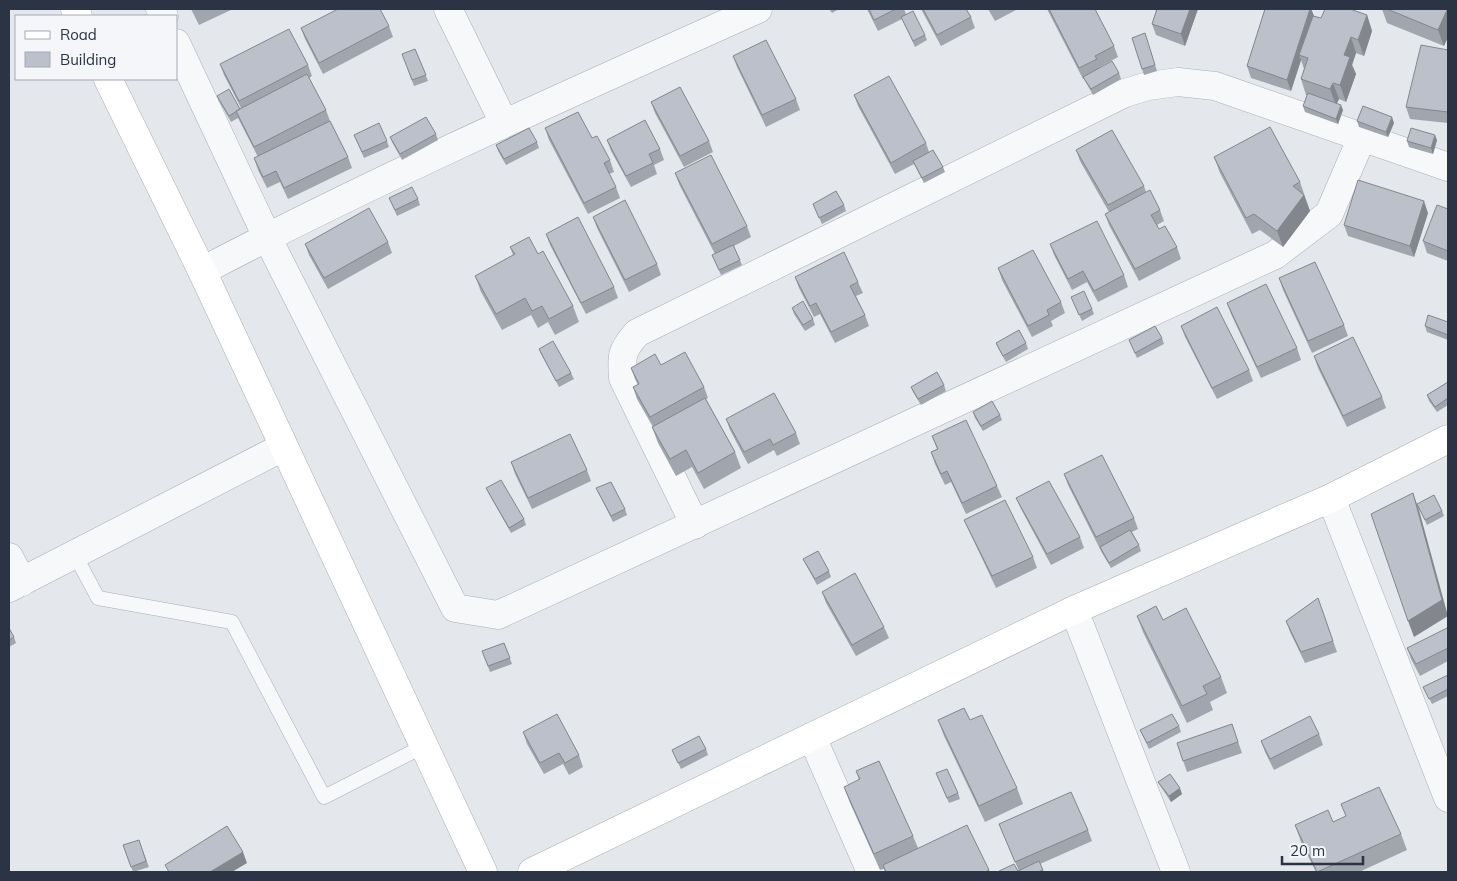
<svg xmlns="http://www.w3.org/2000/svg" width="1457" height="881" font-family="Mulish,sans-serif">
<rect width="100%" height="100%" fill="#e4e7ec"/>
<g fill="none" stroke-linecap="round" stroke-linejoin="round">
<defs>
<path id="lane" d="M75 555 98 598 232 622 324 797 424 746"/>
<path id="street" d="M160 9 164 16
M448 9 504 123
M176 43 267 237 455 608 498 615 1275 255 1329 214 1362 137
M202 271C383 176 571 93 758 9
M1331 498 1448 798
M695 525 623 378C621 355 622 350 637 333L1125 93 1148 86 1178 82 1215 86 1448 167
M9 557 22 582
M9 588 283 447
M1074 610 1176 872
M812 737 871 872"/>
<path id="secondary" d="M75 9 78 16
M108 79 202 271 483 872
M532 872 1074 610 1331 498 1448 439"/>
</defs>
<use href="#lane" stroke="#a9aeb7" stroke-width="15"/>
<use href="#street" stroke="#a9aeb7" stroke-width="29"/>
<use href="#secondary" stroke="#a9aeb7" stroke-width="29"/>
<use href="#lane" stroke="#f7f8fa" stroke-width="14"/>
<use href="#street" stroke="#f7f8fa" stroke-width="28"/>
<use href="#secondary" stroke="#fff" stroke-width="28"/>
</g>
<path fill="#a1a5ae" d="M191 9H233L199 25Z
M829 9H839L832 13Z
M867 9H904L906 14 925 35 927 40 915 47 902 19 878 31Z
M921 9H966L971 17 975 28 941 46Z
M988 9H1018L995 21Z
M1047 9H1095L1114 46 1118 57 1100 67V68L1119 73 1121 79 1093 95 1084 79H1083Z
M1155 9H1198L1185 46 1156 35 1152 24 1156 11Z
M1265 9H1311L1314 16 1321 18 1367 15 1372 31 1364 56 1356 53 1352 65 1356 74 1346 102 1339 99 1337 103 1343 110 1338 124 1305 112 1303 106 1307 95H1306L1301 79 1304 69 1301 60 1291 91 1251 78 1247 66Z
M1382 9H1445L1447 10 1448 14V37L1444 46 1387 23Z
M389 26 393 37 323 74 305 39 301 28Z
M1145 33 1157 71 1144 75 1132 38Z
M415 49 428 81 414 86 402 54Z
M1448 50V123L1410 119 1406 107Z
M733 56 796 99 800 110 766 127 737 67Z
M220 64 308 65 312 76 309 78 326 110 330 121 348 157 352 168 288 199 280 182 267 188 258 170 254 158 258 157 238 118 231 122 219 101 217 96 240 109 241 108 224 75Z
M854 95 926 143 929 152 943 167 945 172 924 183 914 164 895 174 858 106Z
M651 102 709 141 713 152 684 167 655 113Z
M1357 121 1394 123 1388 137 1359 127Z
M545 128 592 138 610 160 614 172 609 174 616 187 620 198 588 214 549 140Z
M436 134 438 140 402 160 392 142 390 137Z
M354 135 387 141 389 147 364 158Z
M607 140 660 149 664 160 654 165 657 174 631 187 611 151Z
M1437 140 1433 154 1409 147 1407 141Z
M537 142 539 148 506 165 498 151 496 145Z
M1076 150 1144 186 1146 192 1160 210 1164 221 1157 225 1159 229 1177 247 1181 259 1139 281 1109 225 1105 214 1109 212 1080 161Z
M1214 157 1300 182 1310 211 1283 247 1260 230 1252 234 1220 173Z
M675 173 747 226 751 237 734 246 742 265 721 275 712 255 715 254 679 184Z
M389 198 418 199 420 205 397 216Z
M813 204 844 205 846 211 822 224Z
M1448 209V261L1427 253 1423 241Z
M1428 213 1414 257 1348 236 1344 225Z
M593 217 657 264 661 275 629 292 597 228Z
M546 234 614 287 618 298 586 314 550 245Z
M388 242 392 253 328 289 309 255 305 244Z
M1050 244 1124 275 1128 287 1098 302 1087 282 1072 290 1054 255Z
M510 247 538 254 573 306 579 322 555 335 548 322 538 328 531 315 502 330 481 292 475 276 513 255Z
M998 268 1061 302 1065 313 1051 321 1053 326 1032 337 1002 280Z
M795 277 858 282 863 293 856 296 865 315 869 326 835 343 820 314 814 317 799 288Z
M1279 278 1344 325 1348 336 1312 353 1283 290Z
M1071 297 1092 309 1094 314 1082 321Z
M1227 303 1297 348 1301 360 1261 378 1231 314Z
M792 308 813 319 815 325 805 331 794 314Z
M1448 322V340L1427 332 1425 326Z
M1181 326 1249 370 1253 381 1217 399 1185 337Z
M1162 338 1164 344 1137 358 1129 340Z
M996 343H1026L1028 349 1006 362 998 348Z
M539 349 571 373 574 379 559 387 541 354Z
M1314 356 1382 397 1386 408 1347 427 1318 368Z
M661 365 704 387 708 398 706 399 735 452 741 468 704 489 692 467 676 476 658 443 652 427H653L637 399 633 387 638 385 635 379 631 368Z
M1448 382V405L1437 412 1429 401 1427 395Z
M944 385 946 391 921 405 913 392 911 387Z
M973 412 1000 415 1002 420 983 431 975 418Z
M726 419 796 433 800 444 777 456 774 450 748 464 730 430Z
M932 436 997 486 1002 497 966 514 951 482 945 485 935 464 931 452 937 449Z
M511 462 587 470 591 481 532 509 515 474Z
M1064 474 1134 518 1138 529 1132 532 1139 545 1141 551 1111 568 1102 553 1068 485Z
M486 488 524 519 526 525 511 533 489 494Z
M596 488 625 509 627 515 613 522Z
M1016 498 1080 537 1084 548 1051 565 1021 509Z
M1417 504 1442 511 1444 516 1427 525Z
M964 520 1033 557 1037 568 996 588 969 531Z
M803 559 829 571 831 577 817 585 806 565Z
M822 592 884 627 889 638 856 656 826 603Z
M1318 598 1337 652 1305 663 1290 632 1286 621Z
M1137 616 1163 620 1221 677 1227 693 1210 702 1213 710 1187 723 1143 632Z
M9 628 14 637 16 643 9 647Z
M1448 630V661L1420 676 1411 659 1407 648Z
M504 643 512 664 490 672 482 651Z
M1448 675V696L1432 704 1423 687Z
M938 720H970L1017 788 1023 804 985 822 944 736Z
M1232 724 1242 753 1187 772 1177 743Z
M1179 726 1181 732 1149 749 1140 730Z
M523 732 579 755 583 767 569 775 563 764 544 774 527 744Z
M1319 734 1323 745 1274 770 1265 752 1261 741Z
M706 749 708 755 681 769 672 750Z
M856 771 913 836 918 848 989 870 990 872H885L884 869 880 870 850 803 844 787 859 780Z
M936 773 958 793 960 799 949 803Z
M1158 782 1182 794 1171 802 1161 787Z
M1341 804 1401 834 1407 850 1359 872H1316L1301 842 1295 825 1333 822 1346 816Z
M999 824 1088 830 1092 841 1040 864 1044 872H999L1019 871Z
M139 840 149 867 133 872 123 845Z"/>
<path fill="#83868d" d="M1190 9H1198L1185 46 1181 34Z
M1310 9H1311L1315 18 1299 55 1301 60 1291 91 1287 80Z
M1447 10 1448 14V37L1444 46 1438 30Z
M1367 15 1372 31 1364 56 1358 40Z
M1351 37 1356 53 1352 65 1356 74 1346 102 1340 85 1344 55Z
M1333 83 1339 99 1336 105 1330 89Z
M1341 105 1343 110 1338 124 1336 119Z
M1392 117 1394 123 1388 137 1386 132Z
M1435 135 1437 140 1433 154 1431 148Z
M1304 195 1310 211 1283 247 1277 231Z
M1424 201 1428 213 1414 257 1410 246Z
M1413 493 1419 510 1448 616 1414 637 1408 621Z
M1180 788 1182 794 1171 802 1169 796Z
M243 852 247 863 232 872H210Z"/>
<path fill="#bbc0ca" stroke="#83868d" d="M338 9H380L389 26 319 63 301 28Z
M869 9H896L874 20Z
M923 9H966L971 17 937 35Z
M1049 9H1095L1114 46 1095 56 1097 59 1079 68Z
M1157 9H1190L1181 34 1152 24Z
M1265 9H1310L1287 80 1247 66Z
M1325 9H1350L1367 15 1358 40 1351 37 1344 55 1350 57 1340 85 1333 83 1330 89 1301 79 1308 58 1299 55 1313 16 1321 18Z
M1387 9H1444L1447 10 1438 30Z
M913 11 925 35 913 41 901 17Z
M289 29 308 65 239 101 220 64Z
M1145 33 1155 65 1142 69 1132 38Z
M766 40 796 99 762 115 733 56Z
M1421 45 1448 50V112L1406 107Z
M415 49 426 75 412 80 402 54Z
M1112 61 1119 73 1091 89 1083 77Z
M307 74 326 110 254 147 236 111Z
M889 76 926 143 891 163 854 95Z
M680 87 709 141 680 156 651 102Z
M229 89 240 109 229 116 217 96Z
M1308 93 1341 105 1336 119 1303 106Z
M1363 106 1392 117 1386 132 1357 121Z
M578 112 592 138 597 136 610 160 604 163 616 187 584 203 545 128Z
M426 117 436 134 400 154 390 137Z
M645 120 660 149 649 154 653 163 626 176 607 140Z
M330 121 348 157 284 188 276 171 263 177 254 158Z
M379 123 387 141 362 152 354 135Z
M1270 127 1300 182 1293 186 1304 195 1277 231 1254 214 1246 218 1214 157Z
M529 128 537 142 504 159 496 145Z
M1411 128 1435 135 1431 148 1407 141Z
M1112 130 1144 186 1108 205 1076 150Z
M933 150 943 167 922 178 913 161Z
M711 155 747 226 712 244 675 173Z
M1358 180 1424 201 1410 246 1344 225Z
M412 187 418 199 395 210 389 198Z
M1150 190 1160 210 1151 215 1159 229 1165 226 1177 247 1135 269 1105 214Z
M836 191 844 205 819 218 813 204Z
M625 200 657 264 625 280 593 217Z
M1437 205 1448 209V251L1423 241Z
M369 208 388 242 324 278 305 244Z
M578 217 614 287 581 303 546 234Z
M1097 221 1124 275 1094 291 1083 271 1068 279 1050 244Z
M529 237 538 254 543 251 573 306 549 319 542 306 532 311 525 298 496 314 475 276 515 254 510 247Z
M733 245 740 260 719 270 712 255Z
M1033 250 1061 302 1047 310 1049 315 1028 326 998 268Z
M844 252 858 282 850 286 865 315 831 332 816 303 810 306 795 277Z
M1315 262 1344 325 1308 341 1279 278Z
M1266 284 1297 348 1257 367 1227 303Z
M1084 291 1092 309 1079 315 1071 297Z
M803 301 813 319 803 325 792 308Z
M1217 307 1249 370 1212 388 1181 326Z
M1428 315 1448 322V335L1425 326Z
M1155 326 1162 338 1135 353 1129 340Z
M1019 330 1026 343 1003 356 996 343Z
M1353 337 1382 397 1343 416 1314 356Z
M553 341 571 373 556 381 539 349Z
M685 352 704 387 650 417 633 387 639 384 631 368 655 354 661 365Z
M937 372 944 385 918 399 911 387Z
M1448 382V398L1435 407 1427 395Z
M774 393 796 433 773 445 770 439 744 452 726 419Z
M705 398 735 452 698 473 686 450 670 459 652 427Z
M992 401 1000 415 981 426 973 412Z
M966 420 997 486 962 503 947 471 941 474 931 452 938 449 932 436Z
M570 434 587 470 528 498 511 462Z
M1102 455 1134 518 1096 537 1064 474Z
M501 480 524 519 509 528 486 488Z
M1049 481 1080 537 1047 554 1016 498Z
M611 482 625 509 611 516 596 488Z
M1413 493 1442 600 1408 621 1371 514Z
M1434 495 1442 511 1425 520 1417 504Z
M1005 500 1033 557 992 576 964 520Z
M1130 530 1139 545 1109 563 1100 547Z
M818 551 829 571 815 579 803 559Z
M855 573 884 627 852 645 822 592Z
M1318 598 1333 641 1301 652 1286 621Z
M1156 606 1163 620 1186 608 1221 677 1203 686 1207 694 1182 706 1137 616Z
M9 628 14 637 9 640Z
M1447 628 1448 630V648L1416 664 1407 648Z
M504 643 510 658 488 666 482 651Z
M1448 675V689L1429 699 1423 687Z
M964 708 970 720 982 715 1017 788 979 806 938 720Z
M557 714 579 755 565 763 559 753 540 763 523 732Z
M1172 714 1179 726 1147 743 1140 730Z
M1310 716 1319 734 1270 759 1261 741Z
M1232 724 1238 742 1183 761 1177 743Z
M699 736 706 749 678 763 672 750Z
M879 761 913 836 874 854 844 787 860 779 856 771Z
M947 769 958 793 947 798 936 773Z
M1170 774 1180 788 1169 796 1158 782Z
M1379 787 1401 834 1317 872 1295 825 1328 810 1333 822 1346 816 1341 804Z
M1071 792 1088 830 1015 862 999 824Z
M967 825 989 870 985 872H886L883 865Z
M227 826 243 852 210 872H169L165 865Z
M139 840 146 861 131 867 123 845Z
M1039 861 1043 870 1038 872H999V871L1014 864 1018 871Z"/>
<rect width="1457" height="881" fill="none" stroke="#2b3445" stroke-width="20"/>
<rect x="15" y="15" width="162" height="65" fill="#f4f6f9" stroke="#a4a8b1"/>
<rect x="25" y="31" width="25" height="8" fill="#ffffff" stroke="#a4a8b1"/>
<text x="60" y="40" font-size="15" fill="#2b3445">Road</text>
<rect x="25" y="52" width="25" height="15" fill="#bbc0ca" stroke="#a4a8b1"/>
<text x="60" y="65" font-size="15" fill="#2b3445">Building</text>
<path d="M1282 856v8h81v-8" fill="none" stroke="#2b3445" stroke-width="2.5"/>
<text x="1290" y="856" font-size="15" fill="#2b3445" stroke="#f4f6f9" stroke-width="4" paint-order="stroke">20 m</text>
</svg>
